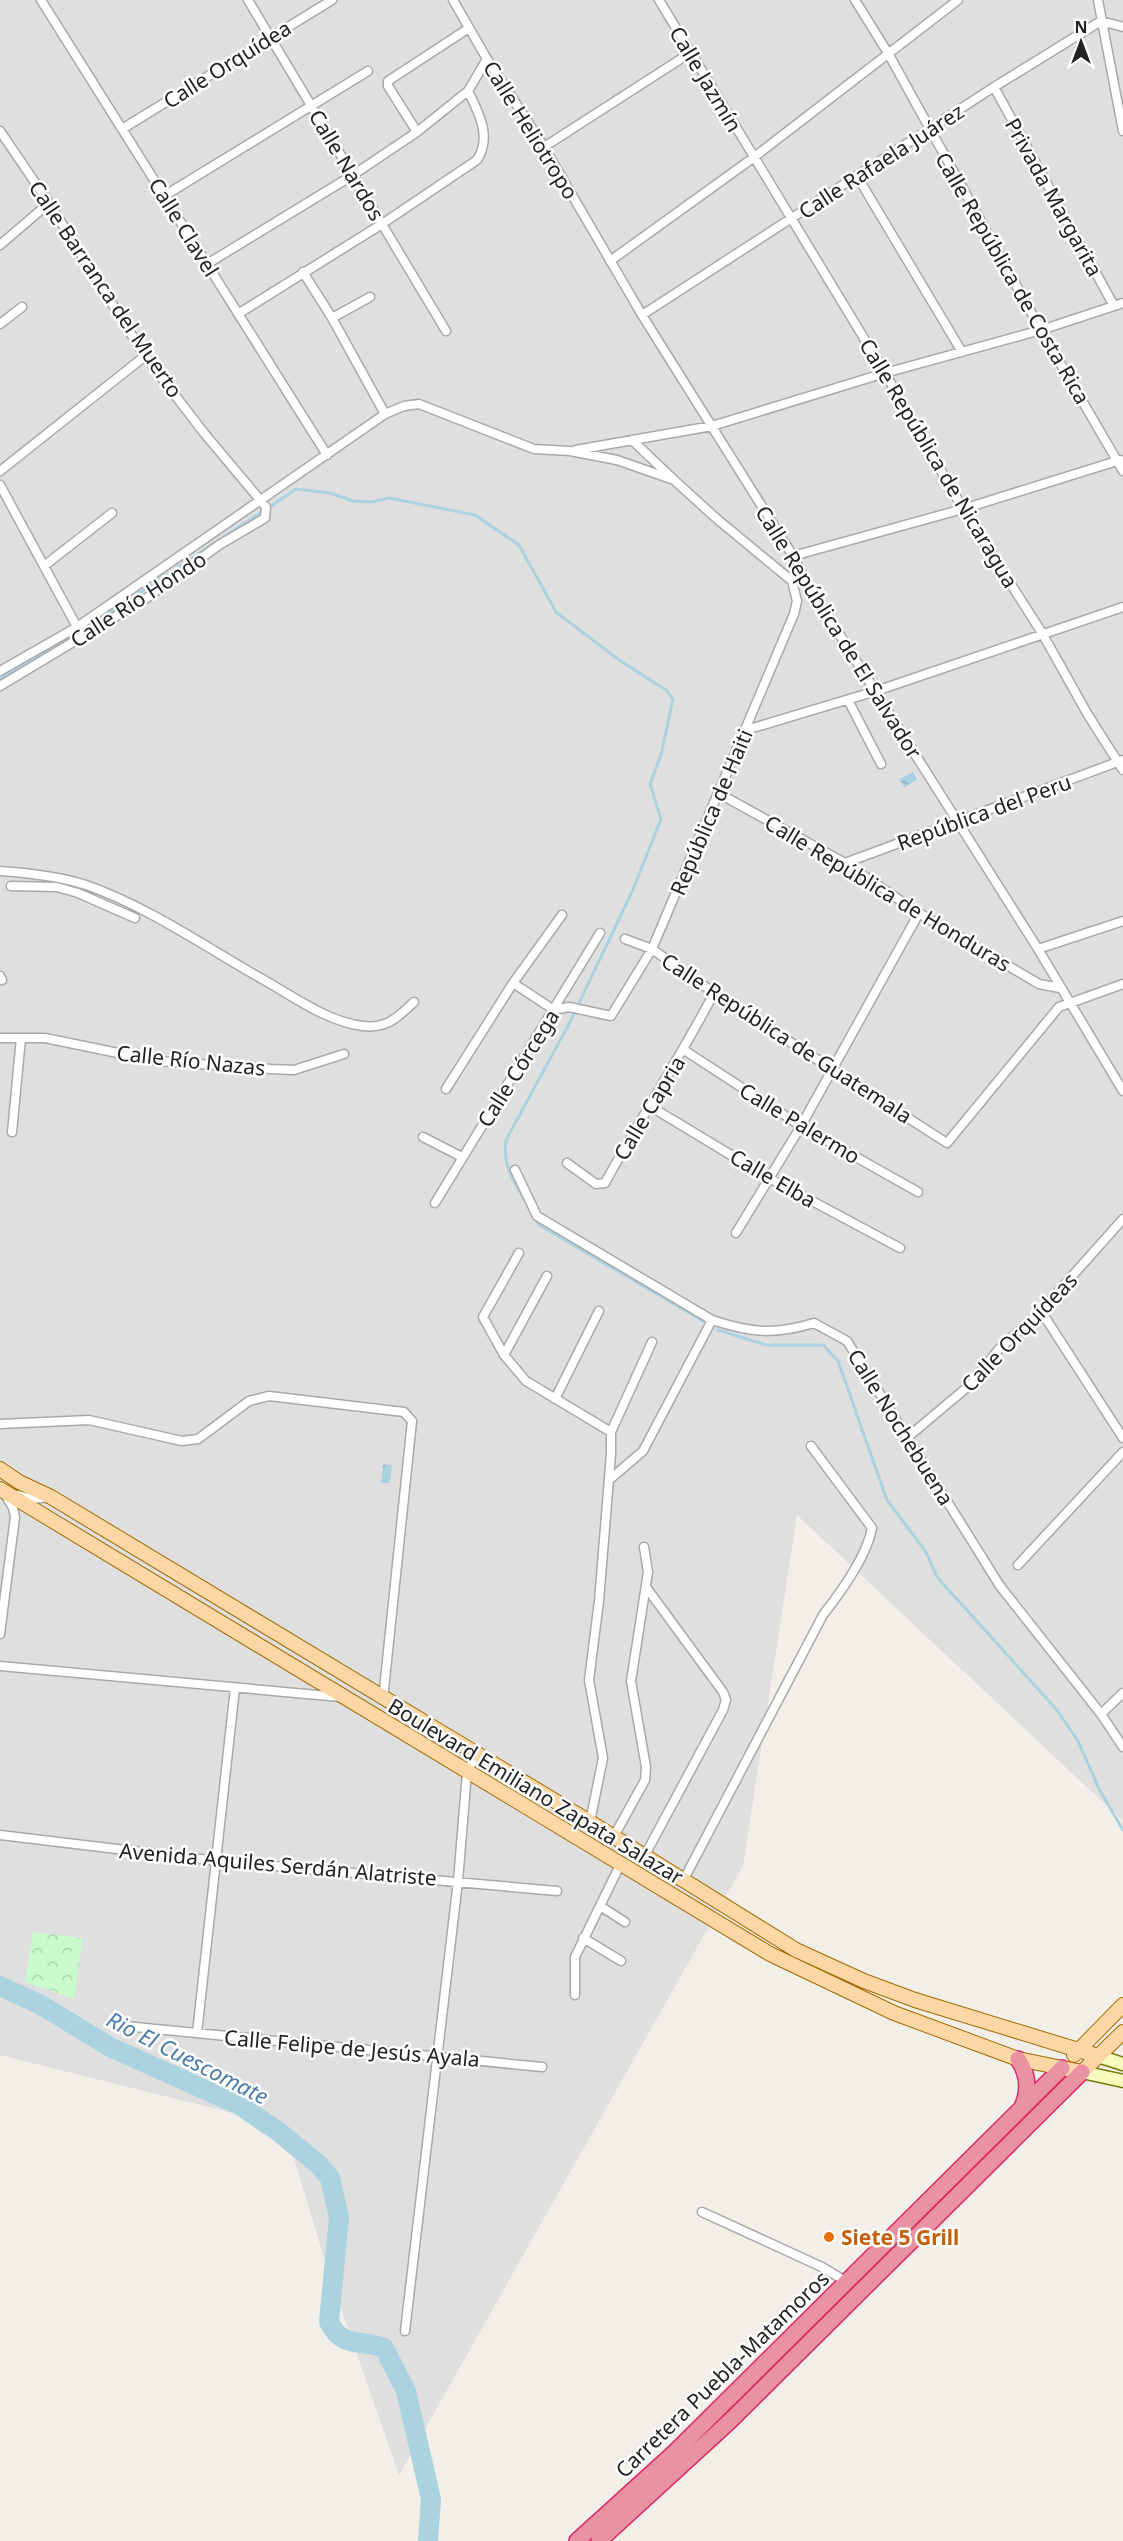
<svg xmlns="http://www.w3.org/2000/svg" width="1123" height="2541" font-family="'Noto Sans',sans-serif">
<defs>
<pattern id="park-crowns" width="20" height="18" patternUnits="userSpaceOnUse" patternTransform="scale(1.5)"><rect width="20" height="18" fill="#c8facc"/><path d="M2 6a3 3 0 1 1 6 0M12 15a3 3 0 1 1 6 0" fill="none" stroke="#acd6af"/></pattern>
<pattern id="water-ripples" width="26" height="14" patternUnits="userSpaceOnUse" patternTransform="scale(1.5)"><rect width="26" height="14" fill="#aad3df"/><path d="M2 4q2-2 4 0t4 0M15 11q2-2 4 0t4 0" fill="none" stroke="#92b5bf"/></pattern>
</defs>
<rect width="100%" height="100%" fill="#f2efe9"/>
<path fill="#e0dfdf" d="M0 0H1123V1821L797 1515 743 1866 399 2475 329 2274 284 2126 0 2055Z"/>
<path fill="url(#park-crowns)" d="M33 1932 83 1938 74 1999 25 1982Z"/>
<path fill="url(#water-ripples)" d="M913 772 917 780 904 787 899 779Z
M383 1464 392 1465 390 1483H381Z"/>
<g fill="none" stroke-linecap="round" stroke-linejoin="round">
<path stroke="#aad3df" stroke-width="3" d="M268 508 296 489 330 493 353 501 372 502 389 498 475 515 519 545 556 612 619 660 666 690 673 699 661 755 650 784 661 819 632 892 569 1024 506 1140C502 1167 514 1181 527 1204
M0 679 93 624 263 511
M534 1217 539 1225 703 1321
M718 1330 766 1345H823L838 1361 887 1500 926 1552 937 1577 1056 1709 1078 1741 1100 1791 1123 1830"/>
<path stroke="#aad3df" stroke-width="20" d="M0 1986 41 2005 110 2047 241 2106 279 2132 318 2164 330 2178 339 2217 329 2322C342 2349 361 2339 384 2348L406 2391 431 2499 428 2541"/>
<defs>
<path id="street" d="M41 0 327 455
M248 0 446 331
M453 0 487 59 544 147 642 315 793 556 807 583 1038 949 1123 1091
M659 0 885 373 963 509 1042 633 1088 715 1123 770
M855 0 888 53 1041 330 1123 471
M1098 0 1123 131
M994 87 1114 306
M122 129 332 0
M0 131 49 203 145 356 204 433 266 507 265 518 219 545 148 597 0 686
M417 132 388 86V81L469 28
M544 147 690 53
M857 176 962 352
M164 196 368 71
M0 245 49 203
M610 261 753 158 958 0
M207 264 353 175 417 132 468 91 487 59
M303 272 332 318 385 414
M238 314 382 224 477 160C492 137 479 113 468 91
M642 315 994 87 1101 21 1123 27
M332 318 370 297
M0 324 22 307
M632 440 673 479
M576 450 712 426 885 373 1041 330 1123 303
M0 471 145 356
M0 485 77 627
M793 556 963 509 1120 460
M44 566 112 513
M0 671 77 627 385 414 404 406 419 404 534 449 570 451 617 460 674 480 717 519 792 581 797 601 794 614 652 949 611 1016 569 1007 554 1010 513 983
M848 700 881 764
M746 730 876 691 1123 607
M718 793 845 863 919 913 1039 984 1060 988
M845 863 1123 760
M0 871C29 873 58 876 86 885 147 906 207 948 264 980 294 997 328 1022 363 1026 387 1029 398 1017 414 1002
M11 886 57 887 78 893 135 918
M625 939 652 949 714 993 947 1143 1059 1007 1123 984
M1038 949 1123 921
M0 976 2 980
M0 1038H45L157 1061 271 1069 294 1070 344 1054
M684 1050 801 1126 918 1192
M446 1089 513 983 562 915
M648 1105 769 1178 900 1248
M12 1132 21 1038
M423 1137 462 1157
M567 1163 596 1184 605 1183C640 1119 680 1058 714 993
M515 1170 537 1216 712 1320C752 1333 774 1335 814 1323L847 1341 1000 1586 1101 1714 1123 1747
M435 1203 600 933
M736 1233 801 1126 919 913
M519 1253 483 1317 504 1355 526 1381 611 1432
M1041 1311 1123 1438
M504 1355 547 1276
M555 1399 599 1311
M0 1424 89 1420 182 1441 198 1439 249 1401 269 1396 404 1412 412 1421 383 1699
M908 1437 971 1384 999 1349 1041 1311 1123 1219
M609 1480 643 1451 712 1320
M18 1495 33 1499 49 1497
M1018 1565 1123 1452
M0 1634 15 1517 13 1508 6 1496
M0 1666 340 1697
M1101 1714 1123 1693
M590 1822 603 1758 589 1680 599 1601 611 1454V1432L652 1342
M0 1835 217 1861 557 1891
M613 1838 645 1780 646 1767 631 1681 648 1572 644 1547
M644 1857 723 1710 726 1700 723 1692 646 1587
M683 1881 823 1615C841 1592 867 1556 872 1528L811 1446
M600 1906 625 1922
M583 1938 621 1961
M575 1995V1957L621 1863
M125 2026 542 2067
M197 2033 235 1688
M702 2212 822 2267 847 2282
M405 2331 458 1881 467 1772 477 1754"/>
<path id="secondary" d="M1098 2056 1123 2064
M1082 2072 1123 2081"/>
<path id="primary" d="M0 1469 19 1482 51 1497 590 1822 796 1950 864 1981 915 2000 1098 2056
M0 1489 770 1954 894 2013 1018 2059 1082 2072 1123 2032
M1074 2055 1123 2005"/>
<path id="highway" d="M1018 2059C1028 2074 1030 2090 1022 2107
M577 2541 675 2452 1062 2068
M599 2541 730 2421 1082 2072"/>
</defs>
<use href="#street" stroke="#a9a9a9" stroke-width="11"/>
<use href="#secondary" stroke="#707d05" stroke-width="15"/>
<use href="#primary" stroke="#a06b00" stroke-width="16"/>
<use href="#highway" stroke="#dc2a67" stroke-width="18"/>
<use href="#street" stroke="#fff" stroke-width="8"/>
<use href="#secondary" stroke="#f7fabf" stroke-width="12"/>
<use href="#primary" stroke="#fcd6a4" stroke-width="14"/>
<use href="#highway" stroke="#e892a2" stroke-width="15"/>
</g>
<circle fill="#e8710a" stroke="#fff" stroke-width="2" cx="829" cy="2237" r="6"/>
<g text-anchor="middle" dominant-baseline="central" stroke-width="5" stroke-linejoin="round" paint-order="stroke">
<g font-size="21" fill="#222" stroke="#fff">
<text transform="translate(227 64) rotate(-32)">Calle Orquídea</text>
<text transform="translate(706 79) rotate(59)">Calle Jazmín</text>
<text transform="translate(531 130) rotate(58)">Calle Heliotropo</text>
<text transform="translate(881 161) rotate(-33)">Calle Rafaela Juárez</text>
<text transform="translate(347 165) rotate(59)">Calle Nardos</text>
<text transform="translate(1054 197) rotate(61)">Privada Margarita</text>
<text transform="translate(184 227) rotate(58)">Calle Clavel</text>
<text transform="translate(1013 278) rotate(60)">Calle República de Costa Rica</text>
<text transform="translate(106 289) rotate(56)">Calle Barranca del Muerto</text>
<text transform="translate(939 463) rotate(59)">Calle República de Nicaragua</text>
<text transform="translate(138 599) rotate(-33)">Calle Río Hondo</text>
<text transform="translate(839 632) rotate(58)">Calle República de El Salvador</text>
<text transform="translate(711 812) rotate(-67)">República de Haiti</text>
<text transform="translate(984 812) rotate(-20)">República del Peru</text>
<text transform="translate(888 893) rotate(31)">Calle República de Honduras</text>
<text transform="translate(787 1038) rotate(33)">Calle República de Guatemala</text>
<text transform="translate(191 1060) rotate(6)">Calle Río Nazas</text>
<text transform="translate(518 1068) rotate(-58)">Calle Córcega</text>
<text transform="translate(649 1108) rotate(-59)">Calle Capria</text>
<text transform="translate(800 1123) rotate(31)">Calle Palermo</text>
<text transform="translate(773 1178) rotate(30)">Calle Elba</text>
<text transform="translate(1019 1332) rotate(-46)">Calle Orquídeas</text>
<text transform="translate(901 1427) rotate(58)">Calle Nochebuena</text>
<text transform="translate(536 1791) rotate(31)">Boulevard Emiliano Zapata Salazar</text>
<text transform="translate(278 1864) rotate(5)">Avenida Aquiles Serdán Alatriste</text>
<text transform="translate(352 2048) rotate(5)">Calle Felipe de Jesús Ayala</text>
<text transform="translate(722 2374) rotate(-44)">Carretera Puebla-Matamoros</text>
</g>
<g font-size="21" font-weight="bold" fill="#c56008" stroke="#fff" text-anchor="start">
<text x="841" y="2237">Siete 5 Grill</text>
</g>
<g font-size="22" font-style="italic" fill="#4a7aab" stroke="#fff">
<text transform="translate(188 2057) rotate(27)">Rio El Cuescomate</text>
</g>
</g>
<g transform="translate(1081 42)" stroke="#ffffff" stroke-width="4.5" paint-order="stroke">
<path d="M0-4.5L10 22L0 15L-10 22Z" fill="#222222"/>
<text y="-9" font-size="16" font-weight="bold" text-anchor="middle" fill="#222222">N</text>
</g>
</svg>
